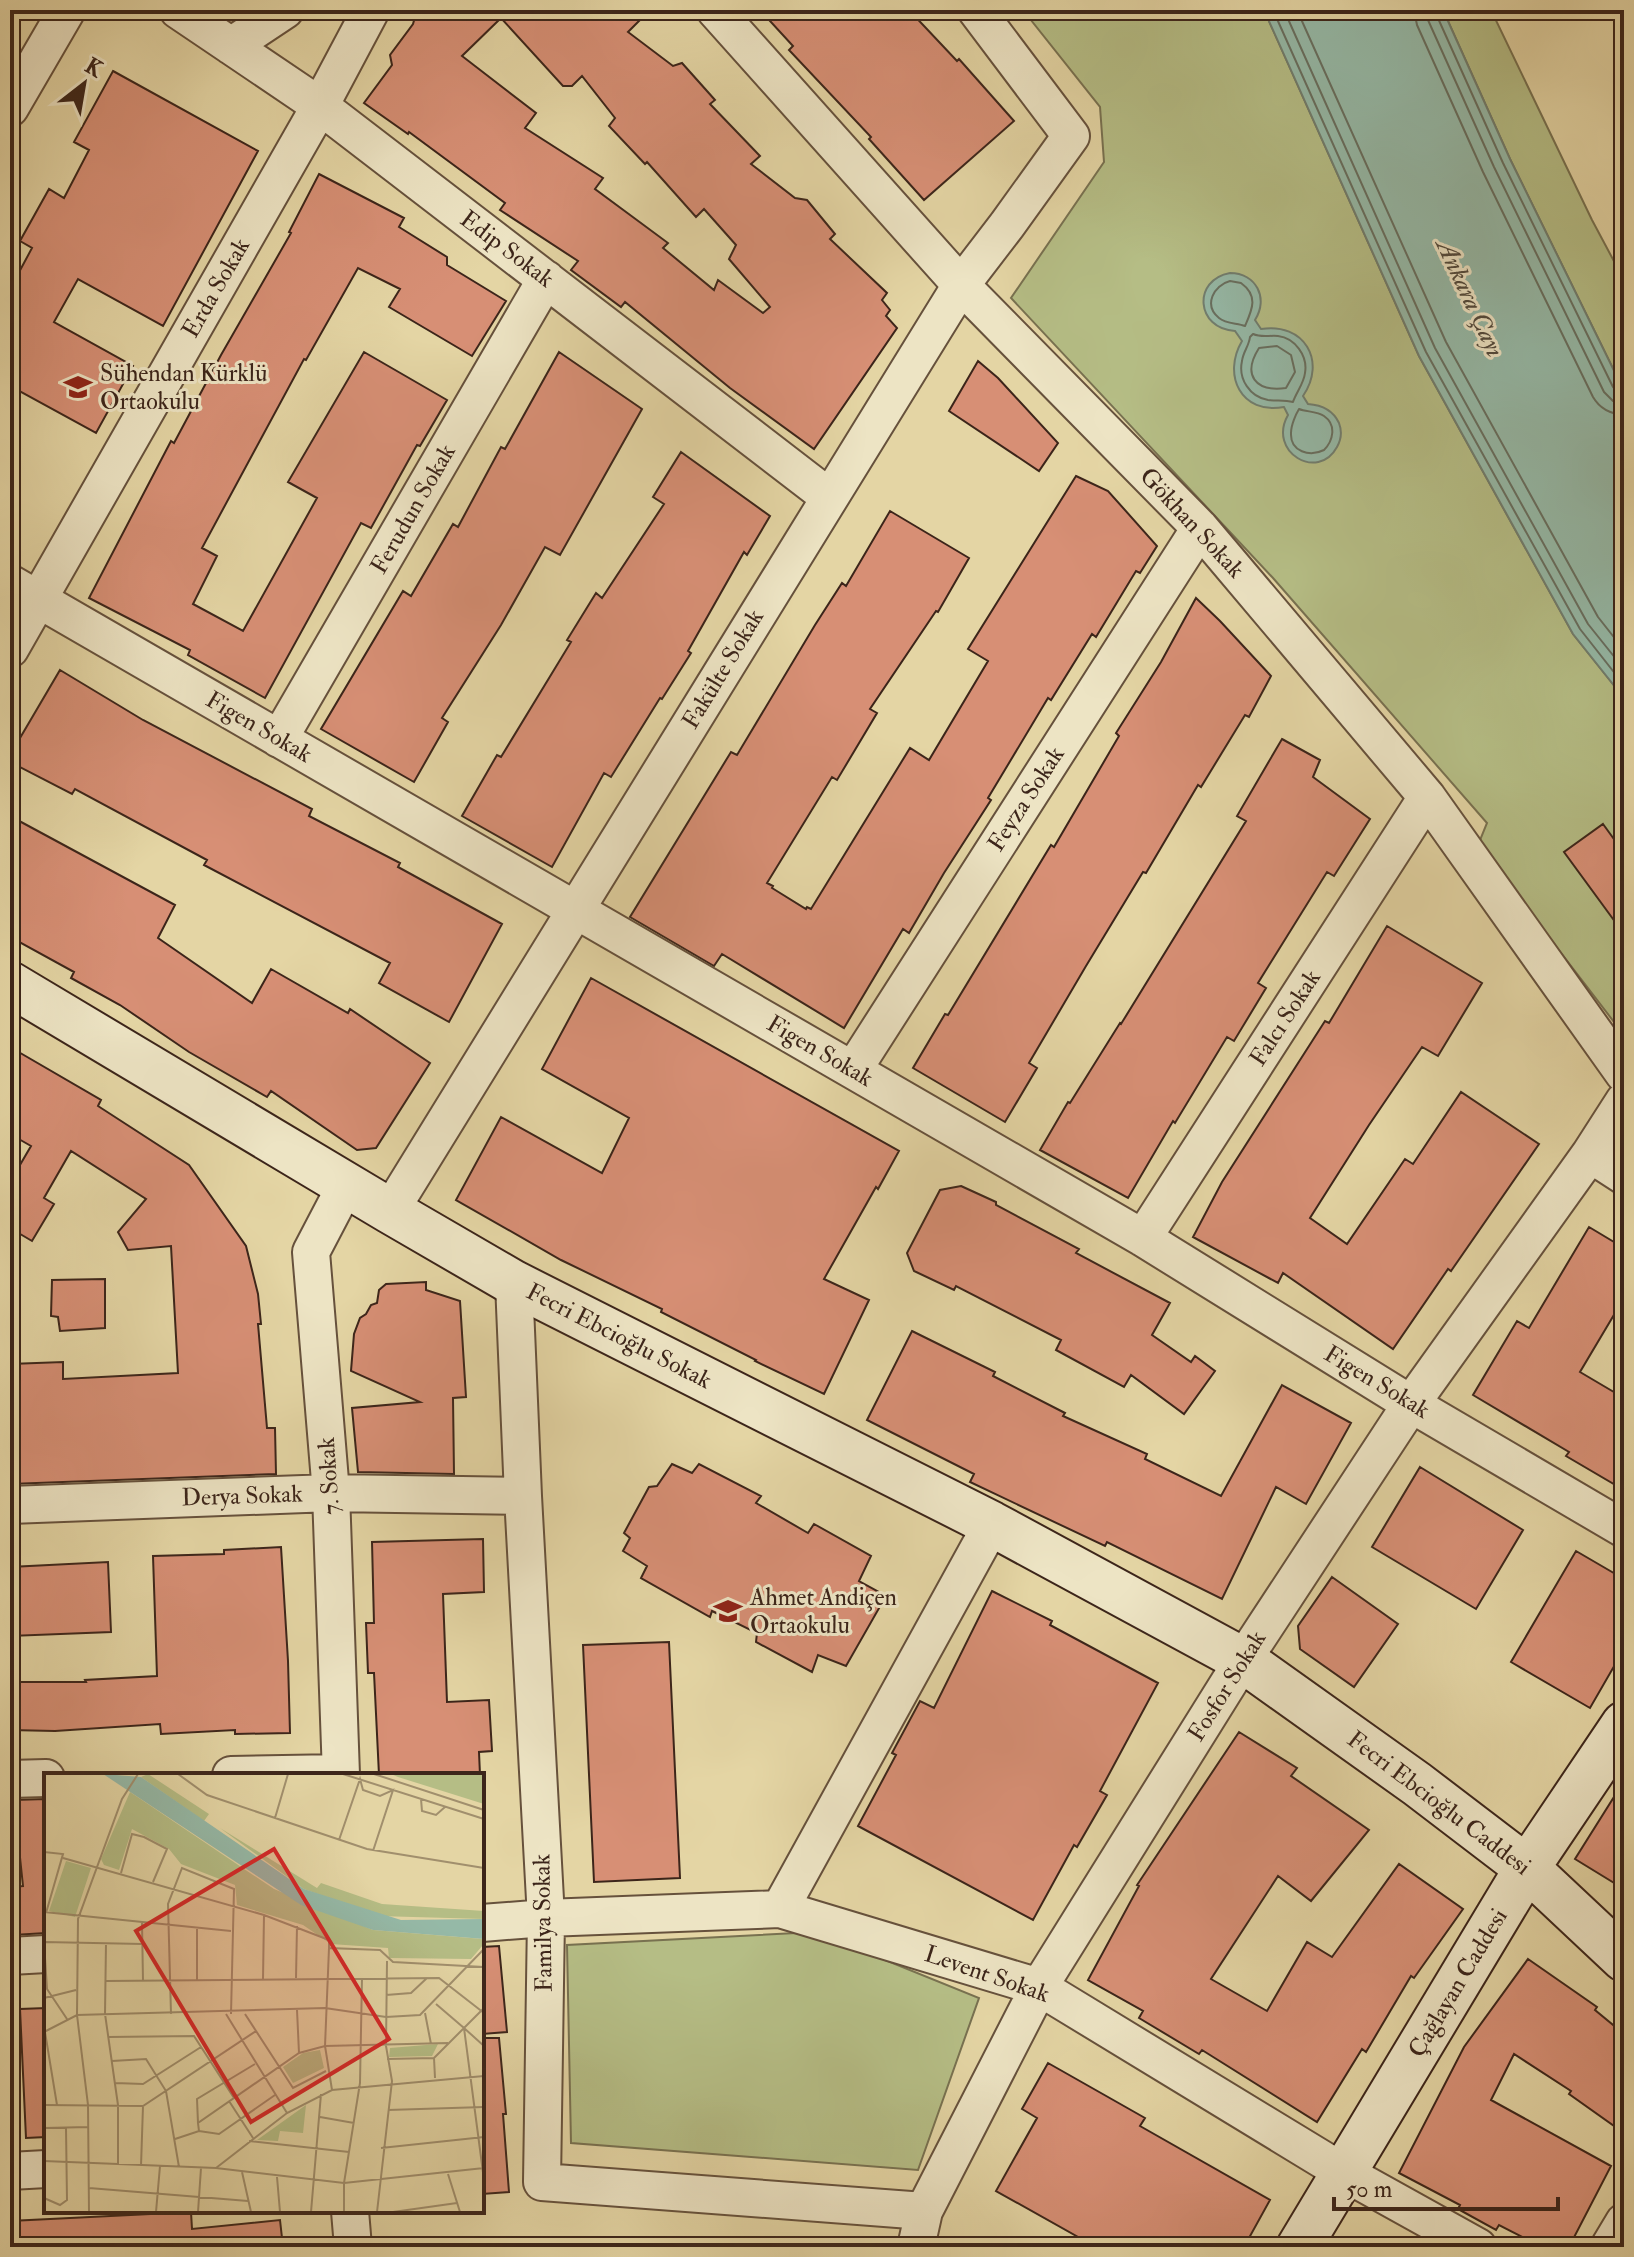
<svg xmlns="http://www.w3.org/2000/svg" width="1634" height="2257" font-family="'IM FELL Double Pica',serif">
<rect width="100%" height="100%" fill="#e4d5a4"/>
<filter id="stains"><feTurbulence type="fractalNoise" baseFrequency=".0025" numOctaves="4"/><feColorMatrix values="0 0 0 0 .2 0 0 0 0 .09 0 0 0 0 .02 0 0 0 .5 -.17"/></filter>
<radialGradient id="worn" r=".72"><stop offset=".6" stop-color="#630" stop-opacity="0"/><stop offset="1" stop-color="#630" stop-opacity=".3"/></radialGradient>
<path fill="#b5bd85" stroke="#787150" stroke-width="2" d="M1023 10H1264L1419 356 1573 634 1624 698V1035L1478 845 1487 823 1273 578 1011 298 1104 162 1100 107Z
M1443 10H1491L1592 220 1624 280V391L1510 159Z
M816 1932 979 1998 918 2170 571 2143 567 1945Z"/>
<path fill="#95b9a7" stroke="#717e6f" stroke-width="2" d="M1264 10H1443L1510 159 1624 391V698L1573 634 1419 356Z
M1230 273C1256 273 1269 298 1255 320L1261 329C1304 322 1327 361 1303 396L1308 404C1322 405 1333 410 1339 423 1342 431 1341 440 1337 447 1318 482 1267 452 1288 415L1284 407C1241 415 1222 375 1242 341L1235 331C1196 329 1192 280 1230 273Z"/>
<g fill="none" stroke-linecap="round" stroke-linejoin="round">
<path stroke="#686f60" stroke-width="2" d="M1273 10 1426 352 1580 629 1624 685
M1284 10 1435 348 1588 624 1624 669
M1297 10 1446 342 1598 617 1624 650
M1414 10 1417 25 1483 172 1593 397C1600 409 1610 414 1624 415
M1426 10 1428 20 1494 167 1604 392 1613 401 1624 403
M1436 10 1437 16 1503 163 1613 387 1617 392 1624 393
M1230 281 1241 283C1259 296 1252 310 1245 326 1237 323 1226 324 1219 318 1203 305 1214 285 1230 281Z
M1253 334C1262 338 1269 335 1278 336 1295 338 1308 356 1305 373 1304 383 1296 393 1293 402 1285 400 1277 401 1268 400 1250 397 1238 379 1242 361 1243 352 1249 346 1250 337Z
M1277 346 1291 355 1295 372 1286 388C1255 392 1242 375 1259 348Z
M1299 409C1306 412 1317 411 1324 416 1337 425 1333 441 1324 450 1310 457 1290 452 1291 433 1291 425 1296 414 1299 409Z"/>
</g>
<path fill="#d78f75" stroke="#3c251a" stroke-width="2" fill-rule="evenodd" d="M420 10H650L628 32 673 66 682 63 715 100 710 104 760 156 751 164 795 198 807 200 835 234 830 239 887 293 882 300 890 310 886 316 897 328 814 449 730 388 625 302 621 307 571 270 578 261 500 210 505 203 409 132 408 134 364 103 392 65 390 55 413 24 415 17ZM501 18 563 86H572L582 76 615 118 609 126 645 164 647 162 696 217 704 209 736 245 729 259 770 307 763 313 718 280 714 290 663 248 668 243 595 189 603 178 525 128 536 113 462 56Z
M760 10H909L957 61 959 59 1014 121 924 200 869 139 871 137 789 50 793 46Z
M113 71 258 151 163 326 78 279 54 322 133 366 96 433 10 386V289L32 248 20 241 49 189 64 198 89 150 74 142Z
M319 174 404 218 399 227 447 257V265L506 301 472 356 389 307 400 289 358 268 306 360 304 359 202 548 217 556 193 604 243 631 317 498 288 482 364 352 447 400 420 446 417 445 371 528 361 523 265 698 188 655 190 650 89 598 171 441 174 443 221 355 291 233 289 232Z
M559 352 642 409 560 555 545 547 501 625 442 718 448 722 414 782 321 729 403 591 411 596 453 524 458 527 501 447 505 449Z
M978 361 998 378 1058 443 1039 471 949 411Z
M681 452 770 516 747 555 744 552 688 651 691 653 662 699 660 698 611 777 604 773 552 867 462 816 497 755 501 757 571 642 567 640 596 593 602 598 664 504 653 497Z
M1076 476 1108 491 1157 546 1140 573 1136 571 1096 637 1092 634 1051 700 1048 698 988 798 991 800 944 873 909 933 903 929 844 1028 722 954 714 966 630 917 731 752 737 755 815 625 842 583 846 586 890 511 969 558 938 612 936 611 870 709 877 713 837 780 832 777 767 883 773 886 772 888 806 909 807 907 811 909 910 748 929 760 988 661 968 649Z
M1196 598 1220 621 1271 676 1249 717 1245 715 1201 787 1198 785 1146 873 1143 872 1086 966 1029 1063 1037 1068 1005 1122 913 1068 945 1014 948 1015 1051 845 1054 847 1119 736 1116 733 1161 662Z
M60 670 143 720 312 809 309 816 400 863 398 867 502 924 449 1022 379 983 390 963 204 865 207 860 75 789 72 794 10 762V755Z
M1282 739 1320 760 1313 777 1370 819 1334 876 1327 872 1258 983 1266 988 1234 1041 1227 1037 1175 1123 1173 1121 1128 1198 1040 1150 1068 1102 1070 1103 1120 1023 1121 1024 1246 821 1237 816Z
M10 816 175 905 158 938 252 1003 271 969 348 1013 350 1009 430 1063 376 1148 357 1150 271 1091 267 1097 189 1052 120 1005 71 978 74 972 10 937Z
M1603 824 1624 853V934L1564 852Z
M1387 926 1482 983 1438 1056 1422 1047 1369 1125 1310 1218 1347 1244 1405 1159 1413 1164 1461 1092 1539 1144 1451 1271 1448 1269 1393 1349 1283 1273 1278 1283 1193 1237 1222 1182 1325 1021 1329 1023Z
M591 978 899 1151 878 1189 876 1187 824 1279 869 1300 824 1394 755 1361 756 1360 661 1312 662 1309 561 1260 456 1200 501 1117 602 1173 629 1118 542 1069Z
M10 1047 101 1100 98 1106 189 1165 246 1246 258 1294 261 1324H258L267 1428H275L276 1474 10 1484V1364L63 1362V1379L178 1373 171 1246 128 1250 118 1232 146 1199 71 1151 44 1198 54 1204 32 1241 10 1228V1182L31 1146 10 1134Z
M961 1186 996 1202V1205L1079 1249 1076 1253 1170 1303 1152 1335 1191 1362 1195 1356 1215 1371 1184 1414 1131 1375 1124 1387 1056 1350 1061 1340 956 1286 954 1290 914 1271 907 1253 940 1190Z
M1589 1227 1624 1248V1298L1580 1372 1624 1398V1490L1566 1456 1569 1452 1473 1395 1517 1321 1529 1328Z
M105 1279V1328L60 1331 58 1317 51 1316 52 1280Z
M426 1282V1290L460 1301 466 1397 453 1398 454 1474 358 1472 352 1408 420 1402 351 1371 354 1334 360 1318 366 1314 371 1305 377 1303 379 1290 386 1284Z
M912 1331 995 1372 993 1376 1065 1413 1063 1416 1147 1454 1145 1459 1221 1496 1282 1385 1351 1423 1306 1504 1276 1487 1222 1599 1107 1542 1105 1546 970 1482 974 1474 867 1420Z
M672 1464 692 1473 699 1464 761 1496 756 1503 808 1533 814 1524 871 1556 859 1581 886 1596 846 1666 818 1655 812 1672 756 1642 757 1633 712 1611 710 1617 641 1578 647 1566 623 1551 630 1538 624 1533 649 1487 657 1486Z
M1420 1467 1523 1530 1476 1609 1372 1547Z
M483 1539 484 1592 443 1594 447 1702 489 1700 492 1751 479 1752 480 1775H379L374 1673H368L366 1623H374L372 1542Z
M281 1547 288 1661 290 1733 235 1734V1730L161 1734 160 1724 55 1731 10 1730V1682H86L85 1680 157 1676 153 1556 224 1554V1550Z
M1576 1551 1624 1579V1649L1590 1708 1511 1662Z
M108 1562 111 1632 10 1636V1567Z
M1332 1577 1398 1624 1354 1687 1300 1649 1298 1626Z
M992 1591 1052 1621 1050 1625 1158 1683 1100 1791 1107 1795 1077 1847 1074 1845 1033 1920 858 1826 896 1755 892 1753 920 1701 934 1708Z
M669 1642 680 1878 594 1882 583 1645Z
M1239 1732 1297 1768 1291 1776 1369 1830 1311 1901 1278 1876 1211 1979 1267 2011 1307 1942 1332 1957 1399 1864 1463 1909 1414 1978 1411 1976 1366 2052 1362 2049 1317 2122 1202 2050 1199 2054 1139 2018 1143 2011 1088 1980 1139 1886 1137 1885Z
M1624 1781V1889L1575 1859Z
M46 1799V1933L13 1935 10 1887 23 1886 14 1800Z
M499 1946 507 2032 482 2034V1947Z
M1528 1959 1597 2007 1595 2010 1624 2034V2133L1569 2094 1571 2091 1514 2054 1491 2100 1611 2166 1569 2247H1542L1499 2225 1496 2230 1458 2209 1460 2205 1399 2173 1464 2047Z
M46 2008V2137L26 2138 20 2009Z
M482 2038H499L506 2114H503L509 2192 482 2194Z
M1048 2063 1145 2118 1140 2126 1270 2200 1244 2247H1096L996 2191 1037 2118 1022 2109Z
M191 2212 192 2229 280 2220 283 2247H10V2221Z"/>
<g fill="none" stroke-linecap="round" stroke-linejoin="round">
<defs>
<path id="street" d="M178 10 320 106 829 497
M715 10 961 285 1200 528 1427 797 1624 1074
M231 46 285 10
M10 108 67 10
M10 583 1143 1238 1411 1404 1624 1529
M10 649 320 106 371 10
M279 739 546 279
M853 1070 1200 528
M1624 1101 1590 1154 1624 1176
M390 1211 961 285 1007 225 1071 136 976 10
M1143 1238 1427 797
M514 1283 523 1496 546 1918 542 2182 924 2211
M10 1505 331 1493 523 1496
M231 1775 341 1773
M341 1775 331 1493 311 1252 346 1185
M10 1779 46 1778
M780 1909 992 1524
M482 1923 546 1918 780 1909 1039 1987 1343 2172 1478 2247
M10 1956 46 1954
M10 2171 46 2169
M350 2211 353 2247
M916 2247 924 2211 1039 1987 1243 1660 1411 1404 1590 1154
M1609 2247 1624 2222"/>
<path id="secondary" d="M10 984 390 1211 514 1283 992 1524 1243 1660 1417 1784 1527 1868 1624 1959
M1299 2247 1527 1868 1624 1724"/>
</defs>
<use href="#street" stroke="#66513c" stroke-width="40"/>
<use href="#secondary" stroke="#3c251a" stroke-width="48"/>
<use href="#street" stroke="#ede4c4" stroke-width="36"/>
<use href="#secondary" stroke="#ede4c4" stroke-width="44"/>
</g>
<defs>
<symbol id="school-bare" viewBox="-9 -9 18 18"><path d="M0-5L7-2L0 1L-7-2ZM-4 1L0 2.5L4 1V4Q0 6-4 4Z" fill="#8f2418" stroke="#ede4c4" stroke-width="2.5" paint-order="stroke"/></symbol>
</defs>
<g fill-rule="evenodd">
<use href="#school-bare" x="58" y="367" width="40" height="40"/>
<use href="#school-bare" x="708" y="1591" width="40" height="40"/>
</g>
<g text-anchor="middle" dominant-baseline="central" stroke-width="6" stroke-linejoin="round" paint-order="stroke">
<g font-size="24" fill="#3c251a" stroke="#ede4c4">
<text transform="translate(507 249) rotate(37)">Edip Sokak</text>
<text transform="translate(216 288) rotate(-60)">Erda Sokak</text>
<text transform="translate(413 509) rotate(-60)">Ferudun Sokak</text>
<text transform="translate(1192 523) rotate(47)">Gökhan Sokak</text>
<text transform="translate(723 669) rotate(-59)">Fakülte Sokak</text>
<text transform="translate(259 727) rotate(30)">Figen Sokak</text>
<text transform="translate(1026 799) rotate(-57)">Feyza Sokak</text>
<text transform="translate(1285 1018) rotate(-57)">Falcı Sokak</text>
<text transform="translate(820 1051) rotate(30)">Figen Sokak</text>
<text transform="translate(619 1336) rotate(27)">Fecri Ebcioğlu Sokak</text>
<text transform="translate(1377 1382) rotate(31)">Figen Sokak</text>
<text transform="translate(329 1476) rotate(-94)">7. Sokak</text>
<text transform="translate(242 1496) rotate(-2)">Derya Sokak</text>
<text transform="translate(1227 1686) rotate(-58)">Fosfor Sokak</text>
<text transform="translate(1439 1803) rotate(37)">Fecri Ebcioğlu Caddesi</text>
<text transform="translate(543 1923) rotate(-91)">Familya Sokak</text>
<text transform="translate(987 1974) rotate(19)">Levent Sokak</text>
<text transform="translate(1458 1983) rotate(-59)">Çağlayan Caddesi</text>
</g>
<g font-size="24" fill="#3c251a" stroke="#ede4c4" text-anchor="start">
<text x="100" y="373">Sühendan Kürklü<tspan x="100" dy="28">Ortaokulu</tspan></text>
<text x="750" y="1597">Ahmet Andiçen<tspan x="750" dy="28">Ortaokulu</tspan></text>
</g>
<g font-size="26" font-style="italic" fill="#524a3d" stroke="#ede4c4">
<text transform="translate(1470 298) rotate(65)">Ankara Çayı</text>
</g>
</g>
<g transform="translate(44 1773)">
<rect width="440" height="440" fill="#e4d5a4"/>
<path d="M104 1 165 41 160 48 97 4ZM347 1H438L440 31 354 4ZM86 19 230 116 329 157 439 166V172L427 186 345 185 344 175 287 171 259 152 193 132 191 112 137 91 125 76 88 56 75 97 60 92 57 86ZM176 55 273 115 277 110 338 131 440 138V146L334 143 260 116ZM22 88 47 95 31 144 5 138ZM394 271 388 283 345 284 346 275ZM276 277 280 295 249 310 239 294 259 280ZM262 332 259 360 236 358 234 368 213 367Z" fill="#b5bd85"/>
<path d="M59 1 97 4 260 116 357 147 440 146V166L329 157 257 132Z" fill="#95b9a7"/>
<path fill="none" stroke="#a18f6d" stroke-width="2" d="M134 1 163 22 323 76 440 95M299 1 440 46M330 1 440 37M377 26 378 38 392 42 401 34M231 45 244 1M295 67 316 6 319 17 336 23 349 17 329 78M0 79 19 81 2 140M19 85 220 142 285 167V175L336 177 349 189 440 194M77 100 88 61 100 64 123 76 109 109M0 139 187 158M98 150 99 208M153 154V207M0 169 99 171M0 169 3 216 23 246M62 170 61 241 74 332V392M285 175 281 273 288 317M252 205 253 153M219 206 220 142M62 208 395 205 440 240M342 222 367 220 383 205M0 225 32 217M392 231 420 255 440 407M253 237 255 280M381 240 387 271M127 241 124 131 138 95 190 116 187 241M182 241 243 340M201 241 249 315 282 298M420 255 440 273M0 259 33 242 281 235 342 244 376 242 440 176M1 259 13 332M64 264 150 263 190 325M390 285 440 235M343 286 390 285 391 305M68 288 102 286 122 318 135 394M71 310 99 311 157 274M185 328 209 365M0 332 99 333 212 258M344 337 440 334M276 344 310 350M154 350 153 326 211 291M0 355 45 354M155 358 154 350 255 280 281 273 404 270M131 366 155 358 175 361 231 322M205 368 305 379M337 375 440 364M0 388 172 395 300 410 440 395M97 393 99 333M172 395 243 340 288 317 440 303M198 399 207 439M404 401 416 439M233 404 236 439M45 415 204 428M0 425 16 432 23 427 22 355M45 439 44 332 33 242 34 146 78 26 94 1M112 439 116 393M154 439 157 395M267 439 277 321M300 439V410L316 310 318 205M333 439 348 308 342 273 343 188M349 439 413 430"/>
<path fill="#d62828" fill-opacity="0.15" stroke="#d62828" stroke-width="4" d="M230 76 345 266 207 349 92 158Z"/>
<rect width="440" height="440" fill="none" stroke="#3c251a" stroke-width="4"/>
</g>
<rect width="1634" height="2257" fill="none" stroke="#e4d5a4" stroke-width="40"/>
<rect x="12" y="12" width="1610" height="2233" fill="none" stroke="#3c251a" stroke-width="4"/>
<rect x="20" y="20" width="1594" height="2217" fill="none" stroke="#3c251a" stroke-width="2"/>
<g transform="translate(84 84) rotate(31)" stroke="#ede4c4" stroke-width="6" paint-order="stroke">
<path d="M0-6L14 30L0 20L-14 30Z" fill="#3c251a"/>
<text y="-12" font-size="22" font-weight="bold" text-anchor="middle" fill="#3c251a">K</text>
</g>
<path d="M1334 2197v12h224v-12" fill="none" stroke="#3c251a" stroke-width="4"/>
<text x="1346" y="2197" font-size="24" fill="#3c251a" stroke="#ede4c4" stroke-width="6" paint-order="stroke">50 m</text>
<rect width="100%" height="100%" filter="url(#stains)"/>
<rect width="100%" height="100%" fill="url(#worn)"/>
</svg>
